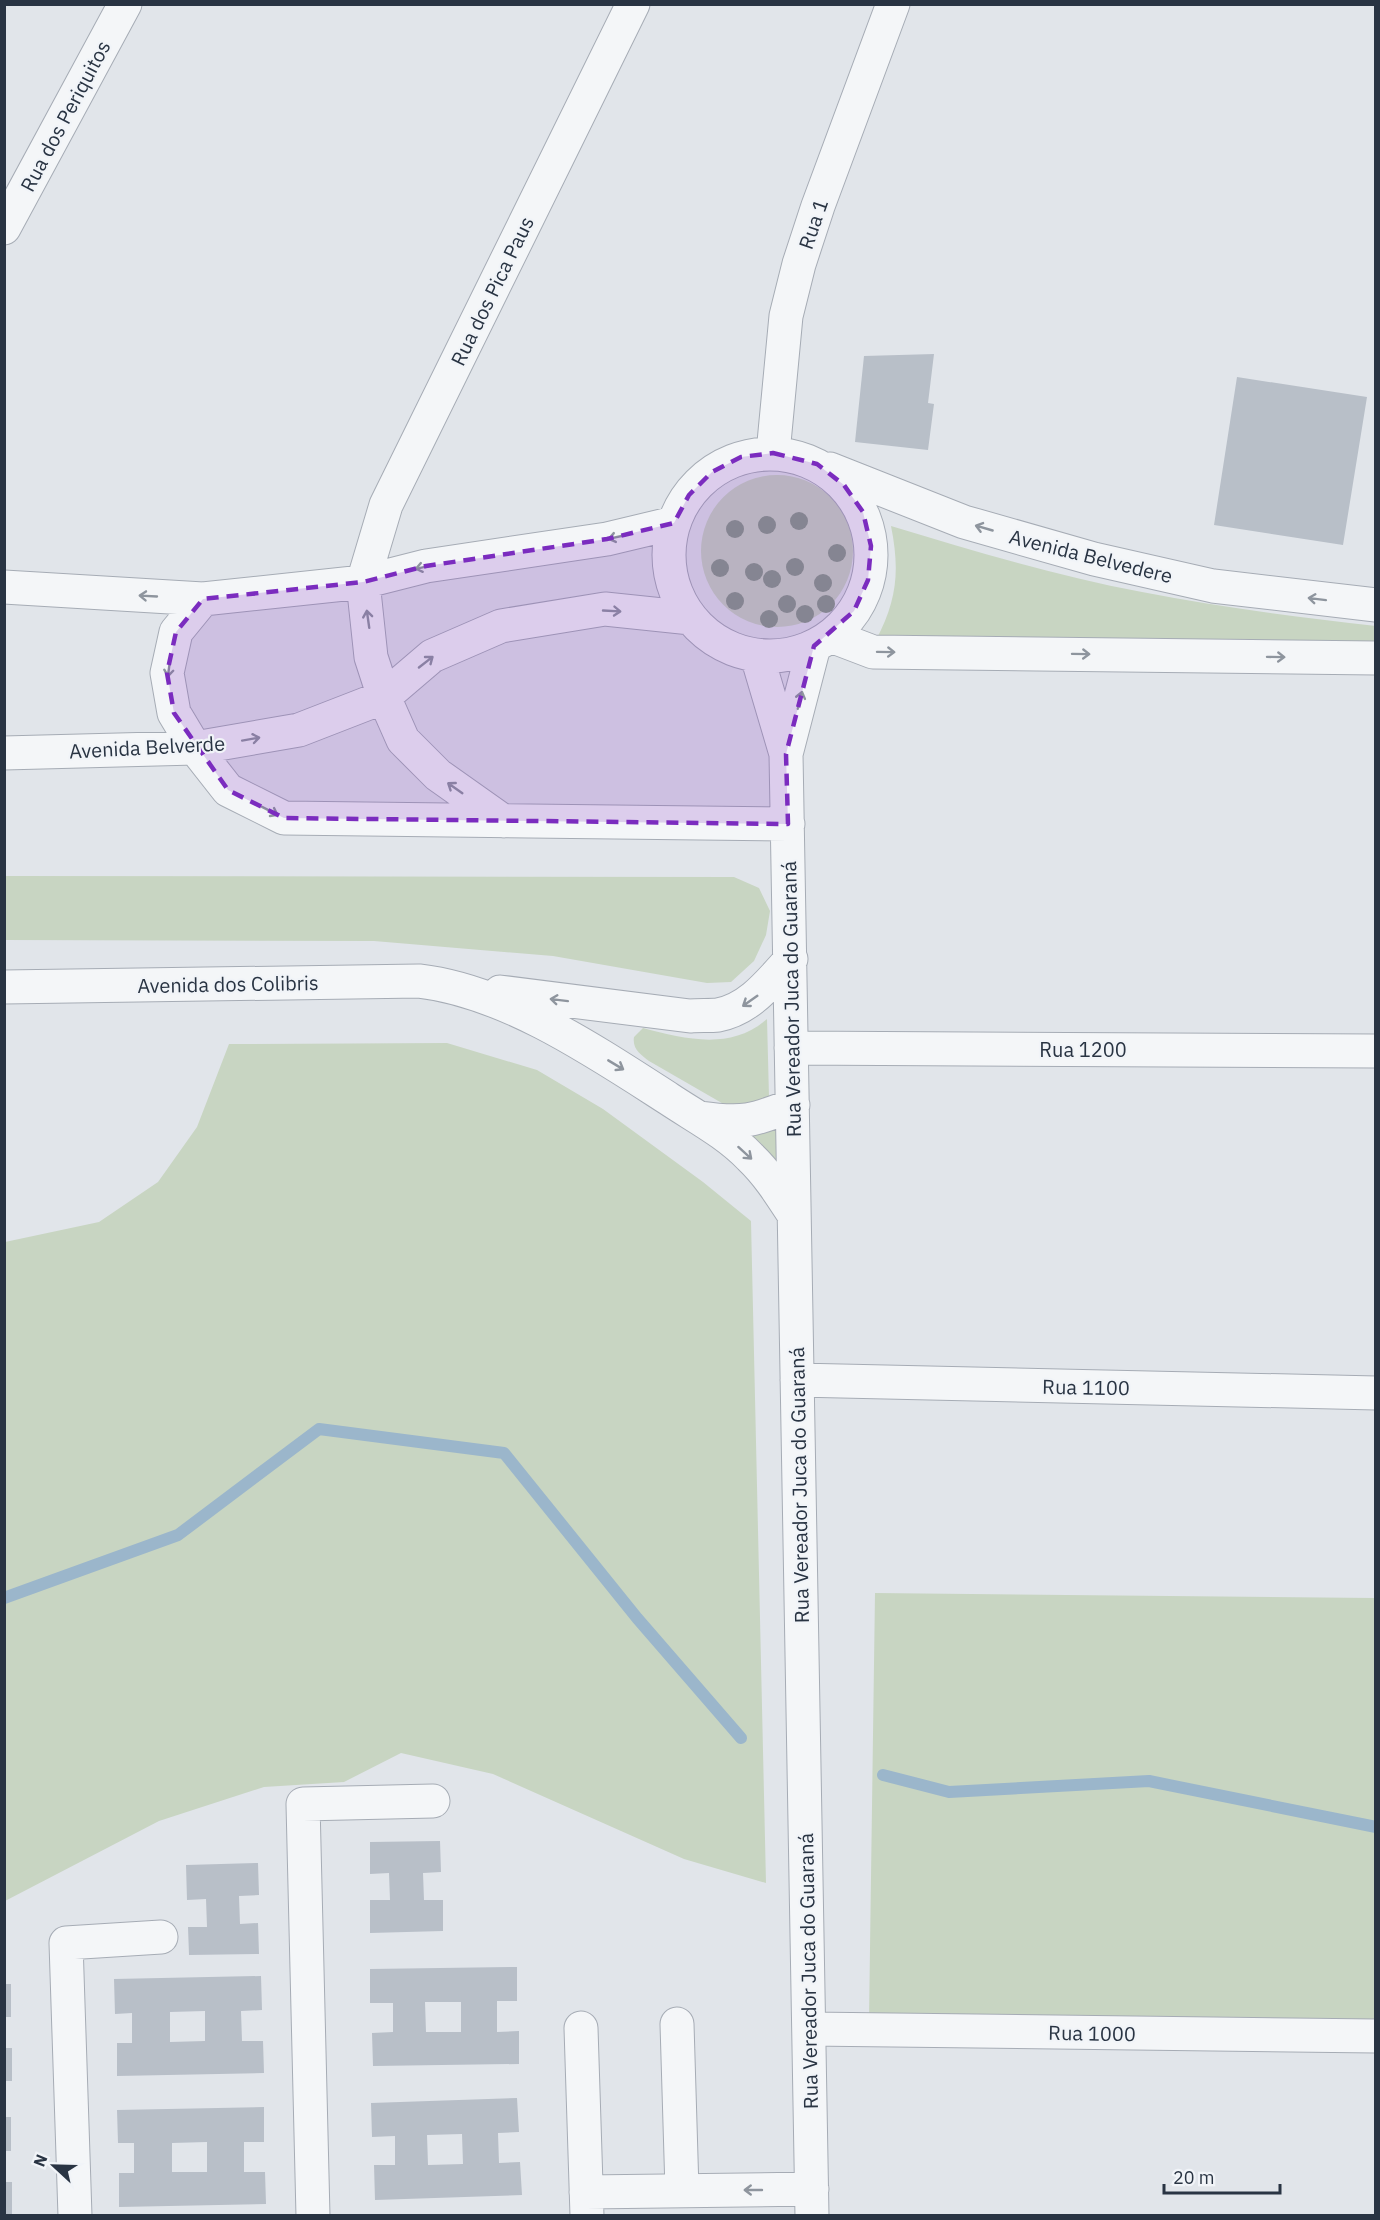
<svg xmlns="http://www.w3.org/2000/svg" width="1380" height="2220" font-family="'IBM Plex Sans',sans-serif">
<rect width="100%" height="100%" fill="#e1e5ea"/>
<path fill="#c8d5c2" d="M701 551a76 76 0 1 1 152 0a76 76 0 1 1-152 0Z
M891 526C974 551 1057 576 1142 592 1219 607 1297 617 1376 626L1375 645 876 640C897 600 900 571 891 526Z
M4 876 734 877 759 888 770 911 766 935 754 961 731 982 707 983 553 956 374 941 5 940Z
M767 1019 769 1097 761 1105 727 1106 649 1061C641 1055 632 1049 634 1037L643 1028C685 1039 731 1051 767 1019Z
M447 1043 537 1070 603 1109 703 1182 751 1221 766 1883 684 1859 493 1774 401 1753 344 1782 264 1787 159 1821 5 1901V1242L99 1222 158 1182 197 1127 229 1044Z
M778 1127 779 1170 749 1135Z
M875 1593 1375 1598V2025L869 2020Z"/>
<g fill="none" stroke-linecap="round" stroke-linejoin="round">
<path stroke="#9bb6cb" stroke-width="12" d="M4 1598 178 1535 319 1429 504 1453 637 1618 741 1738
M883 1775 949 1792 1149 1781 1376 1827"/>
</g>
<path fill="#b8bfc8" fill-rule="evenodd" d="M934 354 928 403 934 404 928 450 855 442 864 356Z
M1237 377 1367 397 1343 545 1214 525Z
M440 1841 441 1872 423 1873 424 1900H443V1931L370 1933V1900H390L389 1873 370 1874V1842Z
M258 1863 259 1895 239 1896 240 1924 258 1923 259 1954 189 1955 188 1927H207L206 1899 187 1900 186 1865Z
M517 1967V2001H497V2032L519 2031V2064L373 2066 372 2033 393 2032V2003H370V1969ZM425 2002H461V2032H426Z
M261 1976 262 2010 241 2011 242 2041H263L264 2073 117 2076V2043H132V2013L115 2014 114 1979ZM205 2011V2041L170 2042V2012Z
M4 1984H11V2017H4Z
M4 2048H12V2081H4Z
M517 2098 519 2132 498 2133 499 2163 520 2162 522 2195 375 2200 374 2165H395V2136L372 2137 371 2103ZM462 2134 463 2164 428 2165 427 2135Z
M264 2107V2142H244V2172H265L266 2204 119 2207V2173H134V2143H118L117 2110ZM207 2142V2172H172V2143Z
M4 2117H11V2151H4Z
M4 2182H12V2215H4Z"/>
<g fill="none" stroke-linecap="round" stroke-linejoin="round">
<defs>
<path id="minor" d="M4 228 125 4
M773 453 786 316 799 264 818 206 893 4
M669 555a101 101 0 1 1 202 0a101 101 0 1 1-202 0Z
M830 469 964 522 1094 559 1213 586 1376 605
M4 587 203 599 363 582 426 566 607 539 674 523
M203 599 176 632 167 673 174 713 195 748 228 790 284 818 788 824
M831 636 873 652 1376 658
M757 656 786 754 812 2216
M4 753 195 748 299 730 384 697 432 656 501 626 605 609 691 618
M786 754 814 646
M503 821 438 775 403 740 384 697 371 657 363 582 386 505 633 4
M4 987 419 981C506 991 596 1052 669 1099 696 1117 727 1133 750 1157 768 1174 781 1195 794 1215
M500 992 690 1016C699 1015 709 1016 718 1015 750 1009 770 982 791 959
M791 1048 1376 1051
M700 1118C743 1124 753 1121 793 1105
M797 1380 1376 1393
M677 2024 682 2190
M581 2028 587 2216
M809 2029 1376 2036
M586 2192 812 2189
M75 2216 66 1943 161 1937
M313 2216 303 1804 433 1801"/>
</defs>
<use href="#minor" stroke="#a6acb5" stroke-width="35"/>
<use href="#minor" stroke="#f4f6f8" stroke-width="33"/>
</g>
<g fill="#889b87">
<circle cx="799" cy="521" r="9"/>
<circle cx="767" cy="525" r="9"/>
<circle cx="735" cy="529" r="9"/>
<circle cx="837" cy="553" r="9"/>
<circle cx="795" cy="567" r="9"/>
<circle cx="720" cy="568" r="9"/>
<circle cx="754" cy="572" r="9"/>
<circle cx="772" cy="579" r="9"/>
<circle cx="823" cy="583" r="9"/>
<circle cx="735" cy="601" r="9"/>
<circle cx="787" cy="604" r="9"/>
<circle cx="826" cy="604" r="9"/>
<circle cx="805" cy="614" r="9"/>
<circle cx="769" cy="619" r="9"/>
</g>
<defs><path id="oneway-shaft" d="M-6 0H5M1.5-3L5.5 0L1.5 3" fill="none" stroke-width="1.6" stroke-linecap="round" stroke-linejoin="round" transform="scale(1.5)"/></defs>
<g stroke="#8e959e">
<use href="#oneway-shaft" transform="translate(984 528) rotate(-164)"/>
<use href="#oneway-shaft" transform="translate(617 537) rotate(167)"/>
<use href="#oneway-shaft" transform="translate(424 567) rotate(168)"/>
<use href="#oneway-shaft" transform="translate(148 596) rotate(-177)"/>
<use href="#oneway-shaft" transform="translate(1317 599) rotate(-173)"/>
<use href="#oneway-shaft" transform="translate(612 611) rotate(3)"/>
<use href="#oneway-shaft" transform="translate(368 619) rotate(-98)"/>
<use href="#oneway-shaft" transform="translate(886 652) rotate(1)"/>
<use href="#oneway-shaft" transform="translate(1081 654) rotate(1)"/>
<use href="#oneway-shaft" transform="translate(1276 657) rotate(1)"/>
<use href="#oneway-shaft" transform="translate(426 662) rotate(-38)"/>
<use href="#oneway-shaft" transform="translate(169 668) rotate(97)"/>
<use href="#oneway-shaft" transform="translate(800 700) rotate(-76)"/>
<use href="#oneway-shaft" transform="translate(251 739) rotate(-10)"/>
<use href="#oneway-shaft" transform="translate(455 788) rotate(-145)"/>
<use href="#oneway-shaft" transform="translate(270 811) rotate(27)"/>
<use href="#oneway-shaft" transform="translate(559 1000) rotate(-173)"/>
<use href="#oneway-shaft" transform="translate(750 1001) rotate(145)"/>
<use href="#oneway-shaft" transform="translate(616 1065) rotate(31)"/>
<use href="#oneway-shaft" transform="translate(745 1153) rotate(42)"/>
<use href="#oneway-shaft" transform="translate(753 2190) rotate(180)"/>
</g>
<path fill="#7b2cbf" fill-opacity="0.2" stroke="#7b2cbf" stroke-width="4.5" stroke-dasharray="12 8" stroke-linejoin="round" d="M773 453 817 464 844 485 863 512 871 546 868 580 854 611 814 646 786 754 788 824 284 818 228 790 174 713 167 673 176 632 203 599 363 582 426 566 607 539 674 523 689 495 712 472 741 457Z"/>
<g text-anchor="middle" dominant-baseline="central" stroke-width="4.5" stroke-linejoin="round" paint-order="stroke">
<g font-size="20" fill="#293443" stroke="#f1f4f8">
<text transform="translate(65 116) rotate(-62)">Rua dos Periquitos</text>
<text transform="translate(813 224) rotate(-71)">Rua 1</text>
<text transform="translate(492 291) rotate(-64)">Rua dos Pica Paus</text>
<text transform="translate(1091 556) rotate(14)">Avenida Belvedere</text>
<text transform="translate(147 747) rotate(-3)">Avenida Belverde</text>
<text transform="translate(228 984) rotate(-1)">Avenida dos Colibris</text>
<text transform="translate(791 999) rotate(-91)">Rua Vereador Juca do Guaraná</text>
<text x="1083" y="1049">Rua 1200</text>
<text transform="translate(1086 1387) rotate(1)">Rua 1100</text>
<text transform="translate(799 1485) rotate(-91)">Rua Vereador Juca do Guaraná</text>
<text transform="translate(808 1971) rotate(-91)">Rua Vereador Juca do Guaraná</text>
<text transform="translate(1092 2033) rotate(1)">Rua 1000</text>
</g>
</g>
<rect width="1380" height="2220" fill="none" stroke="#293443" stroke-width="12"/>
<g transform="translate(54 2166) rotate(292)" stroke="#f1f4f8" stroke-width="4.5" paint-order="stroke">
<path d="M0-4.5L10 22L0 15L-10 22Z" fill="#293443"/>
<text y="-9" font-size="16" font-weight="bold" text-anchor="middle" fill="#293443">N</text>
</g>
<path d="M1164 2184v9h116v-9" fill="none" stroke="#293443" stroke-width="3"/>
<text x="1173" y="2184" font-size="18" fill="#293443" stroke="#f1f4f8" stroke-width="4.5" paint-order="stroke">20 m</text>
</svg>
